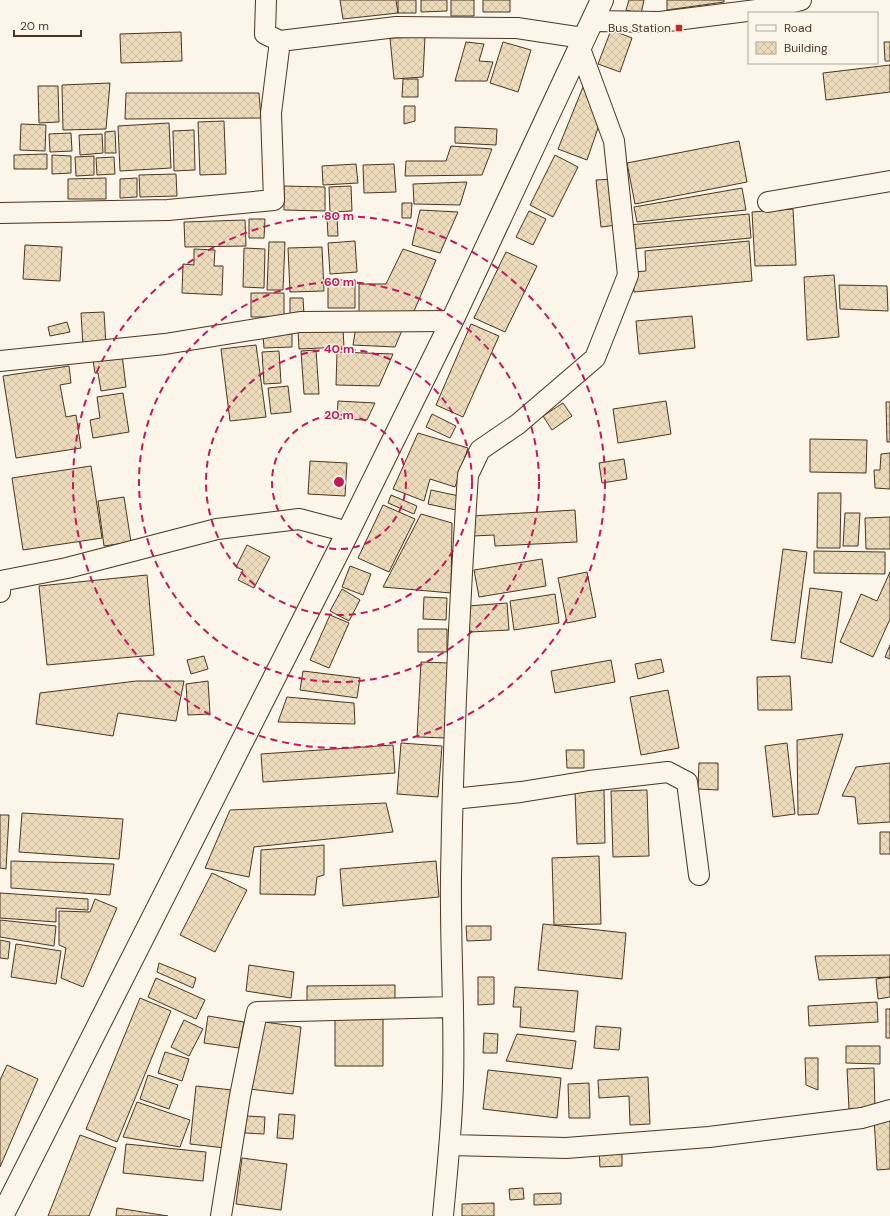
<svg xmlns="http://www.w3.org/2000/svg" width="890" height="1216" font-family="'DM Sans',sans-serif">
<defs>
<pattern id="building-cross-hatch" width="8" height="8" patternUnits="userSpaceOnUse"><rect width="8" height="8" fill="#ecdcbc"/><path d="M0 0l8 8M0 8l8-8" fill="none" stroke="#ccbda1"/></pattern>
</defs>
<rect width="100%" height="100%" fill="#fbf6e9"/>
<path fill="url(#building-cross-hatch)" stroke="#4a3520" d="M340 0H396L398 13 343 19Z
M398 0H416V13H398Z
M421 0H447V11L421 12Z
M451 0H474V16H451Z
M483 0H510V12H483Z
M629 0H644L641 14 626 10Z
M667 0H724V2L667 10Z
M611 30 632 38 620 72 598 64Z
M181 32 182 61 121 63 120 34Z
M425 37 423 77 394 79 390 38Z
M466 42 484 44 479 61 493 62 487 81H455Z
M503 42 531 50 518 92 490 83Z
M884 42H890V61H885Z
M890 65V92L826 100 823 73Z
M403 79H418V97H402Z
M585 82 598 128 587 160 558 149Z
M110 83 106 129 63 130 62 85Z
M38 86H58L59 122 39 123Z
M126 93H259L261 118 125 119Z
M404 106H415V121L404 124Z
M224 121 226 174 200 175 198 122Z
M169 123 171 168 120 171 118 126Z
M21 124 46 125 45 151 20 150Z
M455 127 497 129 496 145 455 143Z
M194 130 195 170 174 171 173 131Z
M115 131 116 153H105V132Z
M71 133 72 151 50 152 49 134Z
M102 134 103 153 80 155 79 135Z
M739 141 747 182 635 204 627 163Z
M451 146 492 149 482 175 405 176 406 161H446Z
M47 154V169H14V155Z
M52 155 71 156V173L52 174Z
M555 155 578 167 553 217 530 205Z
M94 156V175L76 176 75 157Z
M114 157 115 174 97 175 96 158Z
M356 164 358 183 323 185 322 166Z
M394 164 396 192 364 193 363 165Z
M176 174 177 196 140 197 139 175Z
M106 178V199H68V179Z
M137 178V197L120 198V179Z
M612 179 617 225 601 227 596 180Z
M467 182 460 205 414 204 413 184Z
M284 186 325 187V211L284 210Z
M351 186 352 211 330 212 329 187Z
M742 188 746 210 637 222 634 207Z
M402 203H412L411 218H402Z
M793 209 796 265 755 266 752 212Z
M420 210 458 212 440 253 412 245Z
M529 211 546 219 533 245 516 237Z
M749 214 751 238 631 249 629 225Z
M327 217H337L338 236H328Z
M249 219H265L264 238H249Z
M245 220 246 246 185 247 184 222Z
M355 241 357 272 330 274 328 243Z
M749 241 752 281 634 292 633 272 646 271 645 251Z
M269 242H285L283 290H267Z
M25 245 62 247 60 281 23 279Z
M322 247 324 291 290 292 288 248Z
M244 248 265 249 264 288 243 287Z
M194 249 215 250 214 266H223L222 295 182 293 183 264 194 265Z
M403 249 436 260 411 318 359 316V284H386Z
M506 252 537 266 505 332 474 318Z
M834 275 839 337 807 340 804 277Z
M328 280H355V308H328Z
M839 285 887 286 888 311 840 309Z
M251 293H284V317H251Z
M290 298H303L304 315H290Z
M104 312 106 345 83 346 81 313Z
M692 316 695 348 639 354 636 321Z
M67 322 70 332 50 336 48 327Z
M471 324 499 336 463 417 436 405Z
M356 327 403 328 395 347 353 345Z
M343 329 344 347 299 349 298 330Z
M292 334V347L264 348 263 335Z
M256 345 266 417 230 421 221 349Z
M316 350 319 394H304L301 351Z
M279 351 281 383 264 384 262 352Z
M337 352 393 354 379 386 336 385Z
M122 355 126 387 101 391 98 373H95L93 360Z
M69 366 71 383 60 385 66 417 76 415 81 448 16 458 3 376Z
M288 386 291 412 271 414 268 388Z
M123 393 129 432 93 438 90 420 100 418 97 397Z
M338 401 375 403 367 420 337 419Z
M666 401 671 434 618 443 613 409Z
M886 402H890V442H887Z
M563 403 572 416 552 430 543 416Z
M432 414 456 426 450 438 426 427Z
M418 433 468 448 455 487 430 479 424 501 393 489Z
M810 439 867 440 866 473 810 472Z
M890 453V489L875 488 874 470H880L881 454Z
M624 459 627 479 602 483 599 463Z
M310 461 347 463 345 496 308 494Z
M91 466 102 538 23 550 12 478Z
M431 490 459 496 456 510 428 504Z
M818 493H841L840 548H817Z
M391 495 417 506 414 514 388 503Z
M124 497 131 542 104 546 98 501Z
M383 505 415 519 389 572 358 558Z
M575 510 577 542 495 546 494 535 473 536 472 516Z
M845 513H860L858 546H843Z
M421 514 452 523 451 593 383 587Z
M890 517V549H866L865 518Z
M247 545 270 557 254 588 238 580 243 570 236 567Z
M783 549 807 552 795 643 771 640Z
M814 551 885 552V574L814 573Z
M542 559 546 586 479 597 474 570Z
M350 566 371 574 363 595 342 587Z
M587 572 596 617 567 623 558 578Z
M890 572V619L873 657 840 642 861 594 877 601Z
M147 575 154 655 47 665 39 586Z
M810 588 842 592 832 663 801 658Z
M342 589 360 600 349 621 330 611Z
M555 594 559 623 514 630 510 601Z
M424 597 447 598 446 620 423 619Z
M507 603 509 630 470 632 468 606Z
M330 615 349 623 329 668 310 660Z
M418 629H447V652H418Z
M890 645V659L885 657Z
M204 656 208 669 191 674 187 660Z
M661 659 664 672 638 679 635 664Z
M611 660 615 682 555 693 551 671Z
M421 662 449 663 446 738 417 737Z
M303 671 360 678 357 698 300 690Z
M790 676 792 710H758L757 677Z
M136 681H184L176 721 118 713 113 736 36 724 40 693Z
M208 681 210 714 188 715 186 684Z
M668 690 679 748 641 755 630 697Z
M287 697 354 703 355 724 278 722Z
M843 734 818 814 798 815 797 740Z
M401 743 442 746 438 797 397 794Z
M787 743 795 814 773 817 765 746Z
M393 745 395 773 263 782 261 754Z
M566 750H584V768H567Z
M699 763H718V790L698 789Z
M890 763V822L858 824 855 797 842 796 856 767Z
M604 790 605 843 577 844 575 791Z
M647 790 649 856 613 857 611 791Z
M386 803 393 832 254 847 249 877 205 868 230 810Z
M22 813 123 819 119 859 19 852Z
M0 815H9L6 869 0 868Z
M880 832H890V854H880Z
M324 845V875L317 877 315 895 260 894 261 850Z
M599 856 601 924 554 925 552 858Z
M11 861 114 864 110 895 11 888Z
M436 861 439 897 343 906 340 869Z
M212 873 247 890 215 952 180 935Z
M0 893 88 899V910L56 908V922L0 918Z
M95 899 117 908 83 987 61 978 66 948 59 945V911L90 912Z
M0 920 56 926 54 946 0 937Z
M543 924 626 933 622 979 538 970Z
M466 926H491V940L467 941Z
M0 940 10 942 8 959 0 958Z
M16 944 61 951 56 984 11 977Z
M890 955V977L819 980 815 956Z
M159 963 196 978 193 988 157 972Z
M249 965 294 972 291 998 246 991Z
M478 977H494V1004L478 1005Z
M890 977V997L878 999 876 979Z
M156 978 205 1000 196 1019 148 997Z
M395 985V1004L307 1005V986Z
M515 987 578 991 574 1032 520 1027 521 1007H513Z
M140 998 171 1011 117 1142 86 1129Z
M877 1002 878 1022 809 1026 808 1006Z
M886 1009H890V1038H886Z
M208 1016 244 1022 239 1048 204 1043Z
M335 1018H383V1066H335Z
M184 1020 203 1029 189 1056 171 1047Z
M257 1021 301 1027 293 1094 249 1089Z
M596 1026 621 1028 619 1050 594 1048Z
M484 1033 498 1034 497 1053H483Z
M517 1034 576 1041 572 1069 506 1061Z
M846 1046H880V1064L846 1063Z
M165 1052 189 1059 182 1081 158 1073Z
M805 1058H818V1090L806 1085Z
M7 1065 38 1079 0 1167V1080Z
M874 1068 875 1108 849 1109 847 1069Z
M488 1070 561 1078 557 1118 483 1109Z
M148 1075 178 1085 169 1109 140 1099Z
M648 1077 650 1124 630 1125 629 1096 599 1098 598 1080Z
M589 1083 590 1118H569L568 1084Z
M196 1086 232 1090 225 1148 190 1144Z
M137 1102 190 1120 180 1147 123 1137Z
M279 1114 295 1115 293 1139 277 1138Z
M246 1116 265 1117 264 1134 245 1133Z
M890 1116V1169L877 1170 874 1117Z
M80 1135 116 1148 89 1216H48Z
M126 1144 206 1152 203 1181 123 1173Z
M599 1149H622V1166L600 1167Z
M242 1158 287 1164 281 1210 236 1204Z
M523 1188 524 1199 510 1200 509 1189Z
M561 1193V1204L534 1205V1194Z
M494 1203V1216H462V1204Z
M117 1208 168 1216H116Z"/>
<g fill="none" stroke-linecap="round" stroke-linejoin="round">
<defs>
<path id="minor" d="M266 0 265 34 280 41 396 27 517 28 583 38
M592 21 660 22 764 9 801 0
M768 202 890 181
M0 213 168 210 274 200 271 113 280 41
M0 361 165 344 300 322 452 321
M0 592 1 581 67 568 217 529 299 519 348 532
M453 799 521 792 589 781 668 772 687 782 699 875
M450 1145 566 1148 709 1137 862 1118 890 1110
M221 1216 240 1096 257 1012 452 1007
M443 1216C447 1172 452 1127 453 1082 455 1014 450 946 451 877 453 743 459 609 468 475L480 450 518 424 595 358 628 275 614 141 579 46"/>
<path id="trunk" d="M2 1216 348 532 452 321 602 0"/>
</defs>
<use href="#minor" stroke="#4a3520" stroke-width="22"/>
<use href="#trunk" stroke="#4a3520" stroke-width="24"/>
<use href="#minor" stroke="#fbf6e9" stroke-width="20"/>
<use href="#trunk" stroke="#fbf6e9" stroke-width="22"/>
</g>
<g fill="none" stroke="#c2185b" stroke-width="2" stroke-dasharray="7 5">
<circle cx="339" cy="482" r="67"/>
<circle cx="339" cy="482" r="133"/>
<circle cx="339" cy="482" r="200"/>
<circle cx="339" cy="482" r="266"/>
</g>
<rect fill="#c62828" stroke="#fbf6e9" stroke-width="1.5" x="675" y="24" width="8" height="8" rx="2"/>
<g text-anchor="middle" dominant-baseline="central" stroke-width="3" stroke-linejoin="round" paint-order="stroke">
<g font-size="12" fill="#4a3520" stroke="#fbf6e9" text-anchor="end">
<text x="671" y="28">Bus Station</text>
</g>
</g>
<circle cx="339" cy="482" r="6" fill="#c2185b" stroke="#fbf6e9" stroke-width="2"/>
<g font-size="12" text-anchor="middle" font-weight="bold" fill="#c2185b" stroke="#fbf6e9" stroke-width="3" stroke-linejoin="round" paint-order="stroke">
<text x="339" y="220">80 m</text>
<text x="339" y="286">60 m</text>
<text x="339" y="353">40 m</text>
<text x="339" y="419">20 m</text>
</g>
<rect x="748" y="12" width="130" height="52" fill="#fbf6e9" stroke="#b4a999"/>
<rect x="756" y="25" width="20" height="6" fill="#fbf6e9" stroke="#b4a999"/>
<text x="784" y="32" font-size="12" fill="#4a3520">Road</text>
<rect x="756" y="42" width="20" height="12" fill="url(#building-cross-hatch)" stroke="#b4a999"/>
<text x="784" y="52" font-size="12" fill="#4a3520">Building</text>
<path d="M14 30v6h67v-6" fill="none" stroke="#4a3520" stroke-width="2"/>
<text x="20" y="30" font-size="12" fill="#4a3520" stroke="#fbf6e9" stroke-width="3" paint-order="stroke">20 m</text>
</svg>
